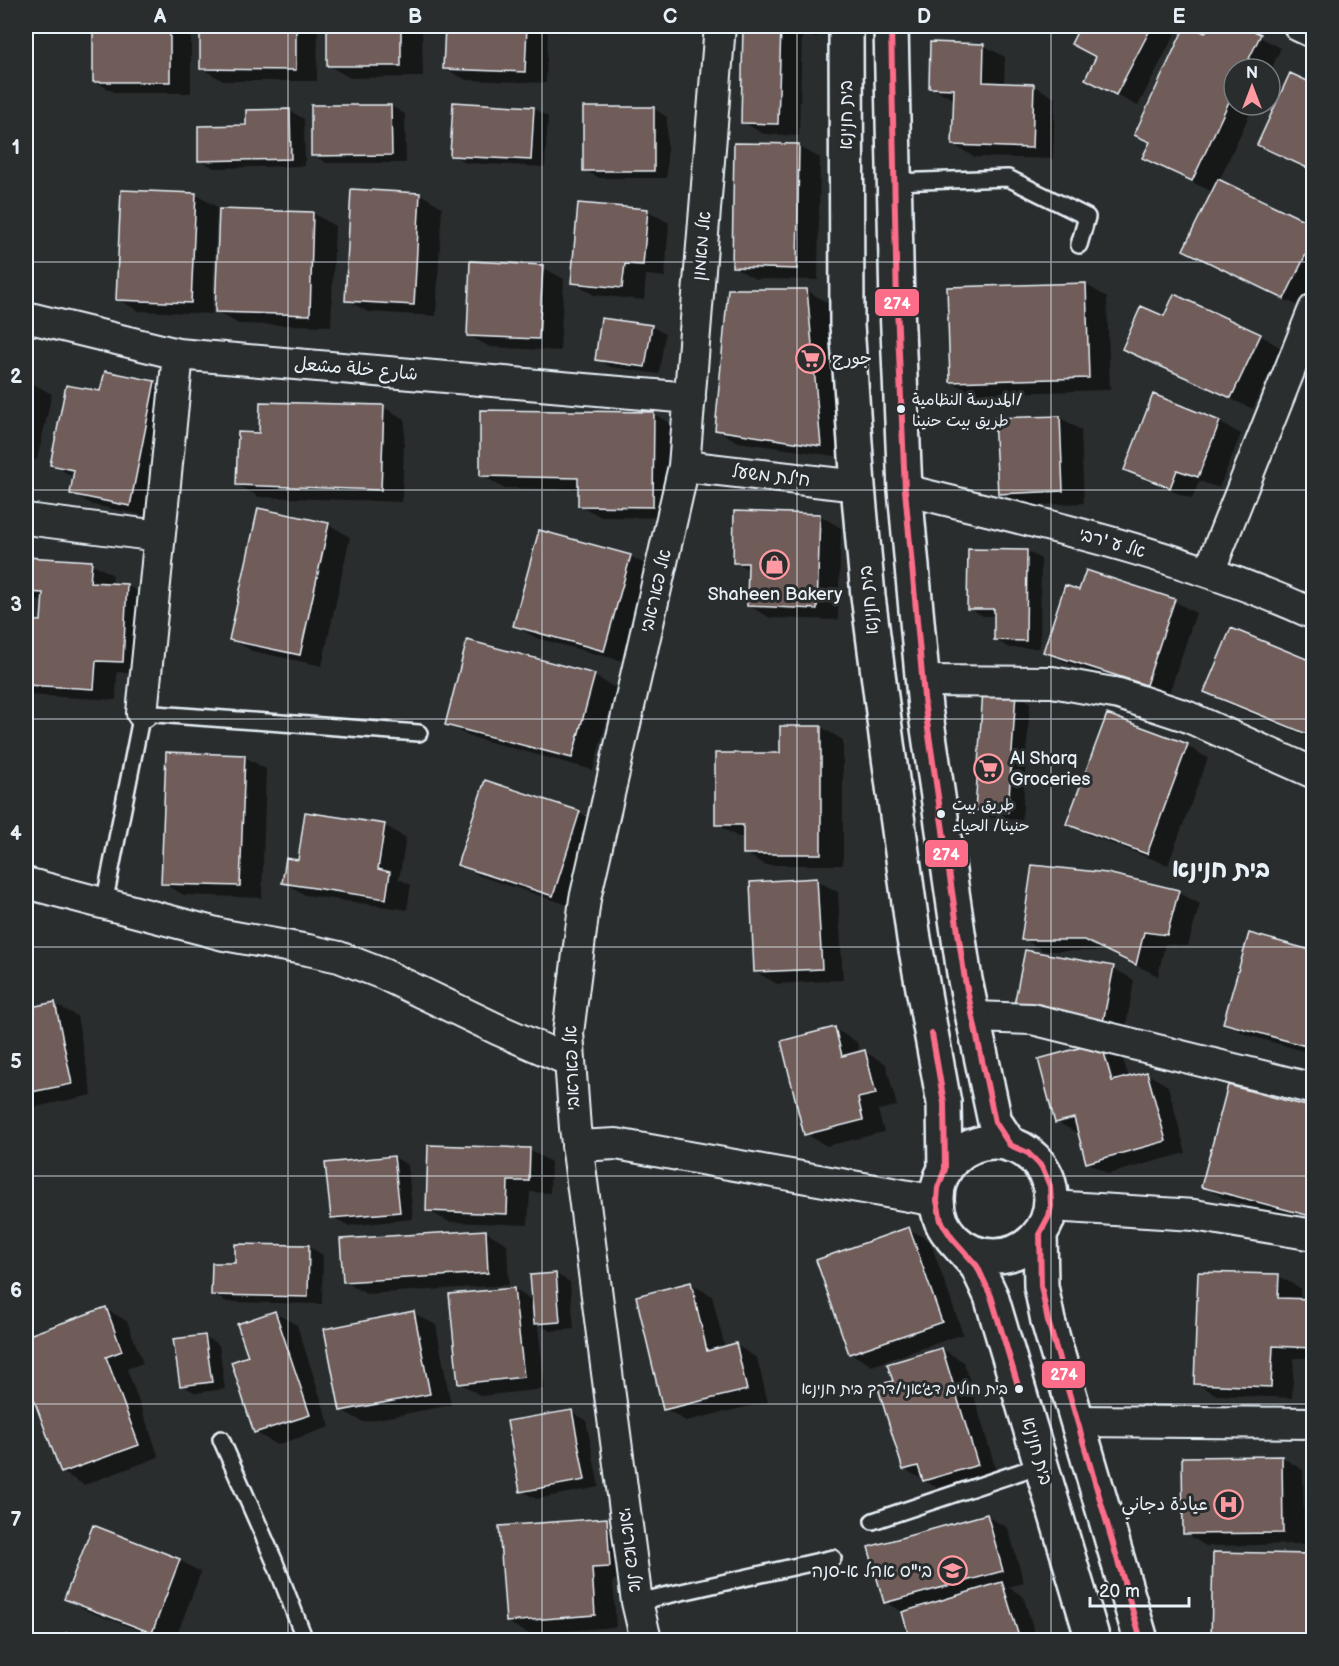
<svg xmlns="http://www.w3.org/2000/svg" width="1339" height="1666" font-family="'Balsamiq Sans','Playpen Sans Arabic','Playpen Sans Hebrew',sans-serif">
<rect width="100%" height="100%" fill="#2a2d2e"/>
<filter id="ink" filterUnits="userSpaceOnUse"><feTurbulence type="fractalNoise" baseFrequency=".0167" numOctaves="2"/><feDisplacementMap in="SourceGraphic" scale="12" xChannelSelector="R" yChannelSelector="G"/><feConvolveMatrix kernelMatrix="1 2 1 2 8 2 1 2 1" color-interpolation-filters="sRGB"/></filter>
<g filter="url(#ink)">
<path fill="#0007" d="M94 26H191V93H116L94 81Z
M202 26H318L317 81H223L201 68Z
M329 26H422L423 77 350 78 329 66Z
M446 26H584L585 31 555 32 548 28 546 83 466 80 444 68Z
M745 26H818L817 37 802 36 799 136 764 134 742 122Z
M1082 26H1179L1138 106 1108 91 1098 57 1073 43Z
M1186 26 1206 35 1210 26H1238L1281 48 1270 72V69H1234V105H1254L1219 181 1314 227V294L1306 310 1207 261 1213 192 1166 170 1144 157 1151 143 1136 134Z
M983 45 1005 57 1004 84 1033 85 1055 98 1053 159 975 157 953 145 955 100 930 87Z
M1314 85V172L1259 144Z
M454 104 534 108 548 117 545 167 466 163 452 155Z
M391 106 405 114 406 163H327L312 155Z
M653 108 667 117V178H599L584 170Z
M289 110 304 119 305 166 214 168 200 160 248 127Z
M798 146 820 158 818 280 755 279 734 267Z
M353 191 420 194 442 207 436 316 368 312 346 300Z
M195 194 217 207 212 314 139 311 117 299Z
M580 204 648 211 669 223 665 277 646 275 644 300 594 295 572 282Z
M220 211 313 213 335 226 331 326 238 324 217 311Z
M542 267 564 279 560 351 490 347 468 335Z
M1085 284 1107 297 1110 390 973 394 952 382Z
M806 290 828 303 841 457 738 442 717 430Z
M1165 318 1260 335 1281 348 1253 409 1145 360 1124 348Z
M651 326 665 334 659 374 611 367 597 359Z
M26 380 52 394 37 460 26 458Z
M154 382 176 395 151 517 93 505 71 493 73 477 51 464 102 393Z
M383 407 405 419 402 502 259 497 238 485Z
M654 414 675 426 674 518 601 517 579 505V489L503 488 482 475Z
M1059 417 1081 430 1084 503 1021 506 1000 493Z
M1219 422 1241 434 1219 488 1199 481 1192 499 1147 481 1126 469Z
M819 515 841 528 838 620 770 618 748 605 749 570 735 562Z
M328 524 350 537 322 666 252 651 231 639Z
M1027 551 1041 559 1040 648H1009L995 639V616H983L969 608Z
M630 556 652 568 626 662 536 638 514 625Z
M26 559 91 563 113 575 112 585H127L148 598 144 674 117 672 116 700 26 695V621L43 622 44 603 26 594Z
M1174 601 1196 613 1168 697 1066 663 1045 651Z
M1314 664V739L1228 704 1206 691Z
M594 676 616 688 593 770 468 736 446 724Z
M1016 693 1030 702 1022 820 991 818 976 809Z
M782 727H821L843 740V865H766L744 853V837H738L716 824 782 754Z
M1187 746 1208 758 1168 865 1089 835 1067 823Z
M245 757 266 769 262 898 184 895 162 883Z
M579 812 601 824 574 907 480 876 459 864Z
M384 825 406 838 399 879 411 885 407 910 305 895 284 882 299 861Z
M816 880 838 892 843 980 777 984 756 972Z
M1178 892 1200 904 1188 946 1165 944 1158 976 1107 951H1044L1023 939Z
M1314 952V1054L1247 1035 1225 1022Z
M1113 968 1134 980 1125 1033 1038 1017Z
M55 1004 77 1016 92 1095 26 1109V1010Z
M835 1029 857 1042 860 1053 865 1052 886 1064 897 1106 878 1110 884 1132 827 1146 806 1134Z
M1101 1043 1122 1056 1129 1078 1146 1073 1168 1086 1186 1153 1108 1174 1087 1162 1079 1134 1057 1122Z
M1314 1109V1222L1225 1199 1203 1186Z
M530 1150 551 1162 550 1193 530 1192 528 1225 449 1222 427 1210Z
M394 1157 408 1165 413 1219 347 1226 333 1217Z
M909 1229 930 1241 963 1334 872 1366 850 1353Z
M485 1231 507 1244 509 1285 366 1294 345 1282Z
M308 1246 323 1255 322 1304 227 1302 213 1294 236 1265Z
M556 1274 570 1282 574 1329 550 1331 538 1324 545 1389 481 1396 460 1383 514 1289 533 1301Z
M1279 1276 1300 1288V1300L1314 1301V1358H1294L1292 1398 1217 1395 1195 1383Z
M691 1284 712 1296 725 1348 736 1345 757 1358 768 1402 686 1421 665 1409Z
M106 1309 127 1321 143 1363 127 1369 159 1457 84 1485 62 1472 26 1373V1338Z
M275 1313 297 1325 330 1427 277 1445 255 1432 250 1357Z
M414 1313 436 1325 451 1405 363 1422 341 1410Z
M204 1336 219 1345 225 1389 196 1393 181 1385Z
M942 1349 964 1362 998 1477 946 1493 904 1469 894 1382Z
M572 1412 586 1420 599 1487 536 1499 522 1491Z
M1282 1457 1303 1470 1304 1544 1206 1546 1185 1533Z
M987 1516 1008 1528 1024 1583 1008 1587 1023 1596 1037 1640H912L904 1613 885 1602Z
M606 1519 628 1532 631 1579 613 1580 616 1627 529 1634 507 1622Z
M1215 1554 1309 1556 1314 1558V1640H1213Z
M179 1560 201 1572 175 1640H165L87 1611 66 1598Z"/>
<path fill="#6f5c59" stroke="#e8f1f8" stroke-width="1.5" d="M93 26H170V82H93Z
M200 26H296V70L200 69Z
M327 26H401V66H327Z
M445 26H527L525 72 443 69Z
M743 26H781L778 124 741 123Z
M1080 26H1152L1116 95 1085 79 1096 57 1071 44Z
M1185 26H1190L1205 33 1209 26H1241L1261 34 1244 69H1234V91L1192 181 1142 158 1150 142 1134 135Z
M930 42 984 44 983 82 1034 84 1032 148 952 145 954 89 929 88Z
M1290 73 1314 84V171L1257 145Z
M453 102 534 107 531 160 450 156Z
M311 105H391L392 155 311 156Z
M583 107H654V171H583Z
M290 109 291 159 198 161V126L246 125V110Z
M734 143 799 144 797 269 732 267Z
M1218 179 1314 225V238L1284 299 1183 250Z
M351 189 420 193 414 305 345 301Z
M121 190 196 193 191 303 116 300Z
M578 203 648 209 643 265 625 264 622 288 571 283Z
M219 209 313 212 310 315 215 312Z
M470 261 543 265 539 339 467 336Z
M1086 283 1089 378 950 382 947 287Z
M728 289H807L821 446 715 430Z
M1174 294 1261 334 1231 398 1122 349 1141 306 1164 316Z
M601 318 652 325 645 367 595 360Z
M105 371 155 381 130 506 70 494 74 470 50 465 66 385 100 391Z
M26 378 31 380 26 404Z
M1153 394 1220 421 1198 477 1177 470 1170 488 1124 470Z
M260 402 384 405 381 490 236 485 238 432 259 433Z
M480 410 654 412 653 507 578 506V478L480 476Z
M1060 416 1063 491 998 494 994 418Z
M258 508 329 523 300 655 229 640Z
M734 511 820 514 817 609 747 606 748 563H733Z
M539 530 631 555 604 651 513 626Z
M968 549 1027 550 1026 641 994 640V609H967Z
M26 557 92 561 90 582 127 584 123 662 96 661 94 689 26 685V620L41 621 43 593 26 592Z
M1086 570 1175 599 1146 685 1043 652 1065 585 1079 590Z
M1231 628 1314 662V737L1204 692Z
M467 640 595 674 572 758 445 725Z
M983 690 1016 692 1008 812 975 810Z
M1107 714 1188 744 1147 854 1066 824Z
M780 726H821V854H743V825H715V753H780Z
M166 752 245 755 240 886 161 884Z
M485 780 580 811 553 896 457 865Z
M305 812 385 824 378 869 390 872 386 899 282 883 286 858 298 860Z
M1032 865 1107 873 1179 890 1167 935 1144 932 1136 965 1084 940H1021Z
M817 878 822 969 754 972 750 882Z
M1249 933 1314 951 1313 1048 1223 1023Z
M1025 950 1114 966 1103 1022 1014 1005Z
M55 1002 72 1084 26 1093V1008Z
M835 1027 842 1056 865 1050 876 1094 858 1098 863 1120 804 1135 781 1041Z
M1101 1042 1112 1081 1147 1072 1166 1141 1086 1163 1074 1118 1055 1123 1038 1059Z
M1228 1085 1314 1108V1217L1201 1187Z
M428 1145 530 1148 529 1181H508L507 1214 426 1211Z
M394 1156 400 1212 331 1218 325 1163Z
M909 1227 942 1322 849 1354 816 1260Z
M486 1230 488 1273 343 1282 340 1239Z
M235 1244 309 1245 308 1297 211 1295 212 1263H235Z
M1198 1272 1279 1274 1278 1298 1314 1299 1312 1348 1273 1346 1271 1387 1194 1384Z
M556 1273 560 1322 534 1324 530 1275Z
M691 1282 707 1351 736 1343 747 1390 663 1410 636 1296Z
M514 1288 524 1377 458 1384 449 1294Z
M106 1307 122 1351 106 1357 139 1445 61 1473 26 1378V1336Z
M275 1311 310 1415 254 1433 231 1362 248 1356 237 1324Z
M414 1311 430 1394 340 1411 324 1329Z
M205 1335 212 1382 180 1386 173 1339Z
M942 1348 978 1465 923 1481 918 1466 903 1470 877 1385 893 1381 887 1364Z
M572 1410 585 1480 520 1492 507 1421Z
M1282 1456 1283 1533 1183 1534 1182 1457Z
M987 1514 1003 1571 884 1603 868 1547Z
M607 1518 610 1567 592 1568 595 1615 506 1622 499 1526Z
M93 1525 180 1559 152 1633 64 1599Z
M1213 1552 1310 1554 1309 1582H1314V1622H1306L1305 1640H1211Z
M1002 1582 1020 1640H910L902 1612Z
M66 1633 88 1640H63Z"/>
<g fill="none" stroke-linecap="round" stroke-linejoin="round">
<defs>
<path id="lane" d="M894 182 1008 178 1087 217 1079 245
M104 904 142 713 419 733
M221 1439 274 1560 305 1640
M873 1521 1041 1465
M637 1602 833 1558"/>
<path id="street" d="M1299 26 1314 33
M26 317 178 354 690 398
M684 466 858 486
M905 490C1043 524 1184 555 1314 614
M26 519 159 536
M1209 572 1314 309
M922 681 1052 682 1119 694 1186 716 1314 773
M142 713 178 354
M26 883 224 935 308 950 339 957 383 974 499 1030 570 1061
M974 1017 1032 1019 1314 1089
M577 1146 616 1144 937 1201
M1051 1206 1194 1215 1314 1235
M1077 1421 1314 1423
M646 1640 637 1602 575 1128 568 1033 585 899 684 466 720 26"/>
<path id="secondary" d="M846 26 847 325 858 486 868 596 887 743 914 939 944 1103 945 1169
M891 26 897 307 905 490 925 708 965 980 995 1122 1010 1145
M937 1199a57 57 0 1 1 114 0a57 57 0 1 1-114 0Z
M1040 1233 1041 1286 1048 1321 1141 1640
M952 1238 977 1266 991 1296 1093 1640"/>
</defs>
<use href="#lane" stroke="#e8f1f8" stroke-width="20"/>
<use href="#street" stroke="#e8f1f8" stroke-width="34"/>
<use href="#secondary" stroke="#e8f1f8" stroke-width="38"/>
<use href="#lane" stroke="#2a2d2e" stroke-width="15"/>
<use href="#street" stroke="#2a2d2e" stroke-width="30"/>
<use href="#secondary" stroke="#2a2d2e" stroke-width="33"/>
<defs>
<path id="bus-1" d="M891 26 897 307 905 490 925 708 965 980 995 1122 1010 1145 1028 1153 1042 1167 1050 1186 1051 1206 1049 1216 1040 1233 1041 1286 1048 1321 1141 1640
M932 1034 944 1103 945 1169 938 1188 937 1201 941 1221 952 1238 977 1266 991 1296 1019 1389"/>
</defs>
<use href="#bus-1" stroke="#2a2d2e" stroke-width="10"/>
<use href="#bus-1" stroke="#fb6d88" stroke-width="6"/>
</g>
</g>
<path fill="none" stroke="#e8f1f8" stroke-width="1.5" stroke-opacity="0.55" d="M288 26V1640M542 26V1640M797 26V1640M1051 26V1640M26 262H1314M26 490H1314M26 719H1314M26 947H1314M26 1176H1314M26 1404H1314"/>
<defs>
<symbol id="supermarket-ring" viewBox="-11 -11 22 22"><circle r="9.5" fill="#2a2d2e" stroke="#ff9aa2" stroke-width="1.5"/><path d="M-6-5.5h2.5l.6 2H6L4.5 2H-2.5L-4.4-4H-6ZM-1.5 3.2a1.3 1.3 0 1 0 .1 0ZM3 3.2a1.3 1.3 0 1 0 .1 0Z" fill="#ff9aa2"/></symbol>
<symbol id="shop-ring" viewBox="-11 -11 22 22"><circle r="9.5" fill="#2a2d2e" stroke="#ff9aa2" stroke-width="1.5"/><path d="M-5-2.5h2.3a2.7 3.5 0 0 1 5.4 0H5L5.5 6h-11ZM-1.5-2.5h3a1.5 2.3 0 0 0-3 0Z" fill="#ff9aa2"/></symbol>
<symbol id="hospital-ring" viewBox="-11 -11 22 22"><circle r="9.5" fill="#2a2d2e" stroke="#ff9aa2" stroke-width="1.5"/><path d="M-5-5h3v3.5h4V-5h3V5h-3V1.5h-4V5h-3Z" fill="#ff9aa2"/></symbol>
<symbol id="school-ring" viewBox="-11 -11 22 22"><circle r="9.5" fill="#2a2d2e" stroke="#ff9aa2" stroke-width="1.5"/><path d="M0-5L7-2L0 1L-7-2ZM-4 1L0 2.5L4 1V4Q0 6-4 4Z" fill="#ff9aa2"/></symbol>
</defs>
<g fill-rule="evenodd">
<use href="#supermarket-ring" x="794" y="342" width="33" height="33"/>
<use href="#shop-ring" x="758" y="548" width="33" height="33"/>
<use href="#supermarket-ring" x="972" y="752" width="33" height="33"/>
<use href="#hospital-ring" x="1212" y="1488" width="33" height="33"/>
<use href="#school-ring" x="936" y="1554" width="33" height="33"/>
</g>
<g fill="#e8f1f8" stroke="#2a2d2e" stroke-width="2">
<circle cx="901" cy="409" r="5"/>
<circle cx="941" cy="814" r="5"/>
<circle cx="1019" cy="1389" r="5"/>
</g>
<g text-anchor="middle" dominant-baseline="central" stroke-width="6" stroke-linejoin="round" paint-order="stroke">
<g font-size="16" fill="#e8f1f8" stroke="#2a2d2e" text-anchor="start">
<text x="912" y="400">المدرسة النظامية/<tspan x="912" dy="21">طريق بيت حنينا</tspan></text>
<text x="952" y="805">طريق بيت<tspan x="952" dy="21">حنينا/ الحياء</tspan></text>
<text x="1008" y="1389" text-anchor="end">בית חולים דג׳אני/דרך בית חנינא</text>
</g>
<g font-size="18" fill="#e8f1f8" stroke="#2a2d2e">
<text transform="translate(846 115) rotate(-90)">בית חנינא</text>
<text transform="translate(702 246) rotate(-85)">אל מאמון</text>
<text transform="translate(356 369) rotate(5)">شارع خلة مشعل</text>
<text transform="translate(771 476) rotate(7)">ח'לת משעל</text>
<text transform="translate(1112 543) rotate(16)">אל ע 'רבי</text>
<text transform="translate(656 591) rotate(-77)">אל פאראבי</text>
<text transform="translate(869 600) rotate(-96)">בית חנינא</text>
<text transform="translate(572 1068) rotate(-92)">אל פאראבי</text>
<text transform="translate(1037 1451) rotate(74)">בית חנינא</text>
<text transform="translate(630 1550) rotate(83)">אל פאראבי</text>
</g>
<g font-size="18" fill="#e8f1f8" stroke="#2a2d2e" text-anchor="start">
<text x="832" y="358">جورج</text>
<text x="775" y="594" text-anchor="middle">Shaheen Bakery</text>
<text x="1010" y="758">Al Sharq<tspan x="1010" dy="21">Groceries</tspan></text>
<text x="1208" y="1504" text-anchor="end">عيادة دجاني</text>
<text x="932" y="1571" text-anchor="end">בי"ס אהל א-סנה</text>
</g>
<g font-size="24" font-weight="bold" fill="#e8f1f8" stroke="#2a2d2e">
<text x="1221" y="869">בית חנינא</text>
</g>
</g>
<g stroke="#2a2d2e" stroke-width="2">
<rect x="874" y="288" width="46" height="29" rx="6" fill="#fb6d88"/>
<rect x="924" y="839" width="45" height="29" rx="6" fill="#fb6d88"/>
<rect x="1041" y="1360" width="45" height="29" rx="6" fill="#fb6d88"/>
</g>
<g font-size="16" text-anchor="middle" font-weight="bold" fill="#fff">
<text x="897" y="309">274</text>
<text x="946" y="860">274</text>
<text x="1064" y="1380">274</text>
</g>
<rect width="1339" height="1666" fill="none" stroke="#2a2d2e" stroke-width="66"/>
<g transform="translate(1252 87)"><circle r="28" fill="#2a2d2e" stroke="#767b7f" stroke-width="1.5"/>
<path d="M0-4.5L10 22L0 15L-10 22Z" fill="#ff9aa2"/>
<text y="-9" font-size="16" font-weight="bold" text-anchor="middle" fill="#e8f1f8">N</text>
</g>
<path d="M1090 1597v9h99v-9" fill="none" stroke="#e8f1f8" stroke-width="3"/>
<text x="1099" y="1597" font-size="18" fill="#e8f1f8" stroke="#2a2d2e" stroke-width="4.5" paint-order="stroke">20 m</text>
<rect x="33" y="33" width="1273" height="1600" fill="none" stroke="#e8f1f8" stroke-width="2"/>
<g font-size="20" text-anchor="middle" font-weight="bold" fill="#e8f1f8">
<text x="160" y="23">A</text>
<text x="415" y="23">B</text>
<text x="670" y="23">C</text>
<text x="924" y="23">D</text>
<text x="1179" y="23">E</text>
<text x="16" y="154">1</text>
<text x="16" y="383">2</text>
<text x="16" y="611">3</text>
<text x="16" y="840">4</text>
<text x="16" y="1068">5</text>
<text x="16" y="1297">6</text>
<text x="16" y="1526">7</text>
</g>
</svg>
